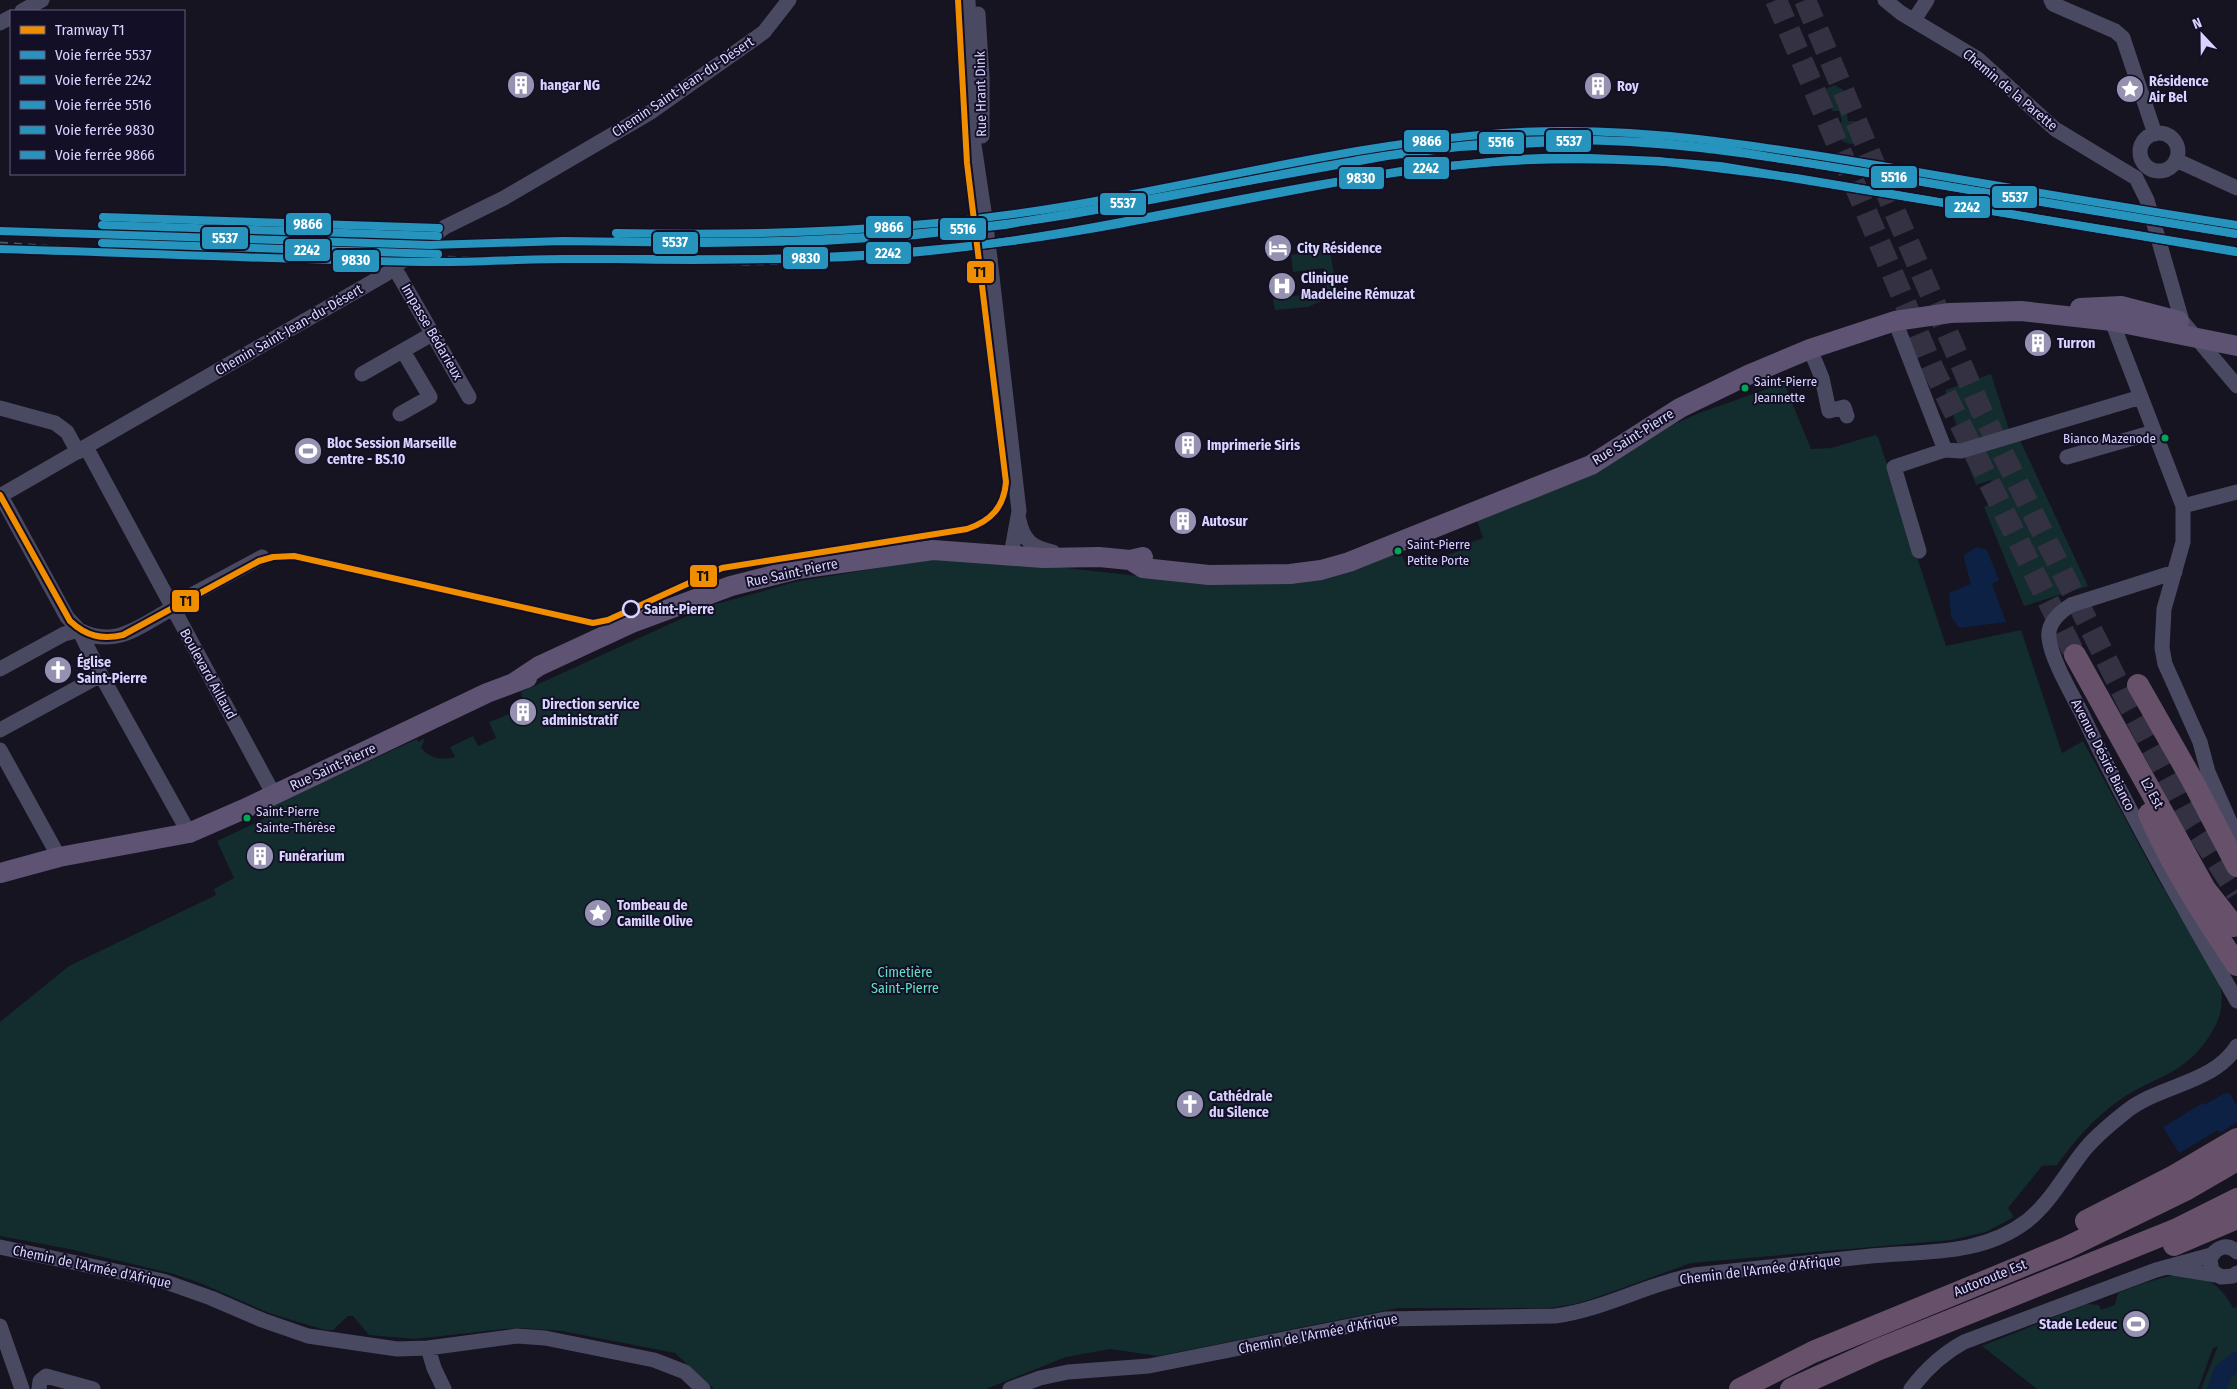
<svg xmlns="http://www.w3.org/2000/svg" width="2237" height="1389" font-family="'Fira Sans Condensed',sans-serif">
<rect width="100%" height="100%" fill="#161421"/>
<path fill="#132c2d" d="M1835 85 1847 92 1850 100 1846 108 1848 121H1858L1863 126 1866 136C1858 145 1852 146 1842 141L1839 124 1842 121 1839 111H1833L1819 98 1823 90Z
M1328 240 1335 279 1332 296 1308 307 1275 310 1273 299 1327 291 1324 268 1293 272 1291 255 1323 250 1322 241Z
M1991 374 2010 433 1964 448 1945 390Z
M1784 383 1811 449 1831 448 1875 435 1878 437 1946 646 2021 630 2062 753 2083 741 2155 874 2220 984C2224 1004 2221 1018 2210 1035 2185 1075 2157 1075 2121 1099 2096 1116 2075 1140 2057 1165L2042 1166 2008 1208 2014 1217 1986 1232 1951 1240 1691 1263 1592 1299 1574 1304 1550 1308H1398L1158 1356 1110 1349 1066 1357 986 1389H714L675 1353 562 1331 522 1328 504 1329 415 1339 369 1335 353 1316H348L333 1330H325L269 1313 200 1283 174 1274 69 1249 0 1236V1022L69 966 216 895 214 889 234 878 217 841 264 819 261 811 417 739 418 742 425 738 421 748C430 758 441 761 455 757L450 747 473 736 478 746 496 738 489 722 520 710 523 701 521 692 709 606 795 582 943 557 962 556 1191 582 1400 551 1407 567 1428 562 1427 560 1436 556 1437 559 1459 551 1458 547 1483 538 1477 520 1592 475 1672 425 1699 413Z
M2018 436 2088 586 2024 606 1984 507 2000 500 1991 480 1976 485 1964 455Z
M2186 1274C2209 1277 2223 1288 2233 1308L2237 1307V1389H2201L2218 1346 2213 1348 2198 1389H2037L1982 1346 2087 1304 2099 1305 2101 1310 2115 1305 2118 1293C2141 1284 2162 1276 2186 1274Z"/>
<path fill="#0d2144" d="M1977 547 1987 550 1999 580 1992 584 2006 622 1959 628 1951 617 1949 593 1971 584 1964 559 1965 554Z
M2225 1093 2230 1094 2237 1106V1122L2220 1133 2218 1130 2179 1153 2163 1127 2203 1103 2204 1105Z"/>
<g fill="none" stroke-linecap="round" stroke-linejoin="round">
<path stroke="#0d2144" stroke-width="19" d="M2217 1389 2223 1372 2237 1361"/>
<path stroke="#333142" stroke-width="22" stroke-dasharray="22 11" stroke-linecap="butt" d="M1776 0 1934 371 2075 655
M1805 0 1872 159 1981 410 2131 709 2194 825 2237 893"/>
<path stroke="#4a4962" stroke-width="15" d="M968 0 973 138 985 218
M1885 0 1901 13 1978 59 2055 129 2136 178 2147 200 2182 321 2237 386
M2051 0 2053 4 2115 31 2123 38 2155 134
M22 11 42 0
M978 14 982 77V136
M1914 20 1927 0
M0 23 11 17
M2140 152a19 19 0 1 1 38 0a19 19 0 1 1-38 0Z
M2176 160 2237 188
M990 259 1019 511 1011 555
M394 267 469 397
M2115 314 2112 321 2119 340 2183 506V542L2164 609 2162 648 2165 664 2200 742 2208 772 2237 838
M1895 321 1945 450
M1810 349 1822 378 1829 411 1844 407 1847 416
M362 374 432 334
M0 408 55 423 67 432 78 452
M400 414 430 397 403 351
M86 447 274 795
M2067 457 2154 432
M0 496 386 274 445 227 504 198 651 112 764 32 789 0
M1 496 67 617 79 630 101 675 189 833
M2183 506 2237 492
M1019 520C1023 541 1033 548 1053 552
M1919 551 1894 467 1945 450 1961 451 2141 397
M2175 572 2071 605C2060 612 2047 623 2049 638 2051 659 2072 694 2082 714 2129 813 2183 907 2237 1001
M171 606 262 557
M79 630C116 649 139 626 173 608
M0 669 64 634 79 630
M0 730 101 675
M0 750 59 857
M0 1247 163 1281 211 1298 262 1320 308 1336 397 1349 428 1348 517 1336 545 1338 654 1360 685 1372 703 1389
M2237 1252C2227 1242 2214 1248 2210 1260L2212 1271 2221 1277 2233 1276 2237 1273
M2173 1268 2216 1275
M0 1326 22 1389
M428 1348 434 1368 444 1389
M39 1389 40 1381 46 1376 93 1389
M1010 1389 1040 1378 1068 1372 1149 1366 1385 1319 1555 1316C1603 1310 1647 1284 1694 1275 1753 1269 1812 1262 1871 1256 1925 1251 1981 1256 2027 1221 2052 1201 2066 1172 2086 1148 2098 1134 2114 1121 2128 1110 2163 1084 2214 1083 2237 1046
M1911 1389C1926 1369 1942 1354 1964 1342L2156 1270 2211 1255"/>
<path stroke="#5e5373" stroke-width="20" d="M2080 308 2121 306 2179 321
M1130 560 1143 568 1209 575 1290 574 1321 570 1349 562 1591 465 1680 408 1748 375 1810 349 1895 321 1950 313 2021 311 2112 321 2237 346
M515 682 539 666 634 622 731 586 798 569 933 550 1043 558 1099 557 1130 560 1143 557
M0 873 59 857 189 833 244 809 487 693 527 678"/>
<path stroke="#67516a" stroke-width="22" d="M2075 655 2205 889 2234 926
M2138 685 2191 778 2237 866
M2149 814C2173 868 2204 916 2237 965
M2086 1221 2174 1176 2237 1139
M2174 1245 2237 1218
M1740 1389 1813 1352 2066 1248 2187 1189 2237 1160
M1791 1389 1877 1350 2175 1230 2237 1199"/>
<path stroke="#43596b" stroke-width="3" stroke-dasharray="8 6" stroke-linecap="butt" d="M0 243 85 249 745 264 799 263 921 254 1008 239"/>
<path stroke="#4a4962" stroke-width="15" d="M985 218 990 259"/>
<defs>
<path id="rail-1" d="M0 231 430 245 563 241 705 243 823 241 916 235 1005 225 1387 156 1459 147 1596 140 1652 142 1722 149 2237 234"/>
<path id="rail-2" d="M102 243 438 254
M616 259C748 262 881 258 1012 241 1145 223 1275 191 1408 170L1521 159 1567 157 1659 161 1796 178 2236 252"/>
<path id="rail-3" d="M102 225 438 236
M616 241C767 245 918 239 1067 215 1218 191 1367 149 1521 141 1645 135 1767 156 1888 176 2004 196 2121 216 2237 234"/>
<path id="rail-4" d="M0 249C142 253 284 260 425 262 472 263 518 259 564 259 683 258 801 263 920 252 1102 235 1278 183 1460 165 1547 156 1633 158 1720 166L2234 251"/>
<path id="rail-5" d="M103 217 439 228
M616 233C767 236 918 231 1067 206 1218 181 1367 140 1521 132 1645 126 1767 147 1888 167 2005 187 2121 207 2237 225"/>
</defs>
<use href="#rail-1" stroke="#130f26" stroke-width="11"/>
<use href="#rail-2" stroke="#130f26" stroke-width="11"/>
<use href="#rail-3" stroke="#130f26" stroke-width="11"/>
<use href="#rail-4" stroke="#130f26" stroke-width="11"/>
<use href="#rail-5" stroke="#130f26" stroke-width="11"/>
<use href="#rail-1" stroke="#2694bd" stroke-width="8"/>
<use href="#rail-2" stroke="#2694bd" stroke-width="8"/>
<use href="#rail-3" stroke="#2694bd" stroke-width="8"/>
<use href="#rail-4" stroke="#2694bd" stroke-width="8"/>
<use href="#rail-5" stroke="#2694bd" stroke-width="8"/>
<defs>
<path id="tram-1" d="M0 495 70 621C86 636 102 640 123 635L259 561 273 557 294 556 593 623 608 620 722 568 967 529C991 521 1004 507 1006 482L967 163 958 0"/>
</defs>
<use href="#tram-1" stroke="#130f26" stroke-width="10"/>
<use href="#tram-1" stroke="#f18e00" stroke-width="6"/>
</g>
<defs>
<symbol id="building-disc" viewBox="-11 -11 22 22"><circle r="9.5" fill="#9591b1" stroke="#130f26"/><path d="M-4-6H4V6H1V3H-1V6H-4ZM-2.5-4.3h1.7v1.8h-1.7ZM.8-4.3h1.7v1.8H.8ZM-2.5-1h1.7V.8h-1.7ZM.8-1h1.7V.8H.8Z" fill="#fff"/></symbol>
<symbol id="sight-disc" viewBox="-11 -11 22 22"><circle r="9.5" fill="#9591b1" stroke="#130f26"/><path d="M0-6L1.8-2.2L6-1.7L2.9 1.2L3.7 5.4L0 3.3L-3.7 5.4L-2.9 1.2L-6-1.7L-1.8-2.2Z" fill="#fff"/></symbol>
<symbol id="hotel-disc" viewBox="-11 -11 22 22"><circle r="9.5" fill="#9591b1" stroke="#130f26"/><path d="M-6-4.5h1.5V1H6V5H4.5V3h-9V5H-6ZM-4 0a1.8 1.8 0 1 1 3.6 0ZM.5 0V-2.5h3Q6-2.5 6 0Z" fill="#fff"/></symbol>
<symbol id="hospital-disc" viewBox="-11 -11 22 22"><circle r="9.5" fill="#9591b1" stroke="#130f26"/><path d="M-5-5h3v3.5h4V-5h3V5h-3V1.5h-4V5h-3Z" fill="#fff"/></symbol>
<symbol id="stadium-disc" viewBox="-11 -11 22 22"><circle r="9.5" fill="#9591b1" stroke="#130f26"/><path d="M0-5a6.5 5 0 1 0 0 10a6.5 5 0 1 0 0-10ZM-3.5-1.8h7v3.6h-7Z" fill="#fff"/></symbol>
<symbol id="church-disc" viewBox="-11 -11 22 22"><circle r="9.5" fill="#9591b1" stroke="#130f26"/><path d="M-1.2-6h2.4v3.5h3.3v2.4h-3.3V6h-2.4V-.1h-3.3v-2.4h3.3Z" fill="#fff"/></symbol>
</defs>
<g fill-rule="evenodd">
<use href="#building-disc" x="505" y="69" width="32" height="32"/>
<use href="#building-disc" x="1582" y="70" width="32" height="32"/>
<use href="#sight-disc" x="2114" y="73" width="32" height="32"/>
<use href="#hotel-disc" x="1262" y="232" width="32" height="32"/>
<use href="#hospital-disc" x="1266" y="270" width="32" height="32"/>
<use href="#building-disc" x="2022" y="327" width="32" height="32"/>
<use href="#building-disc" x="1172" y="429" width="32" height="32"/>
<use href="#stadium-disc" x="292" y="435" width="32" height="32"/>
<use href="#building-disc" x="1167" y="505" width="32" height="32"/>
<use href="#church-disc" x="42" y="654" width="32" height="32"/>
<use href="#building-disc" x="507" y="696" width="32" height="32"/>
<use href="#building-disc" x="244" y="840" width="32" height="32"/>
<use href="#sight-disc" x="582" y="897" width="32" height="32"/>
<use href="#church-disc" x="1174" y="1088" width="32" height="32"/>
<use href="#stadium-disc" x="2120" y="1308" width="32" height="32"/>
</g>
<g fill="#00a651" stroke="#130f26" stroke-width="2">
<circle cx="1745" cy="388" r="4.5"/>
<circle cx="2165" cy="438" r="4.5"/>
<circle cx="1398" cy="551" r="4.5"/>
<circle cx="247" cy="818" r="4.5"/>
</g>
<circle fill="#130f26" stroke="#d9d4ff" stroke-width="2.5" cx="631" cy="609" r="8"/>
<g text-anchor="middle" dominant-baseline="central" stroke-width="4" stroke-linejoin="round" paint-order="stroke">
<g font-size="13" fill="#d9d4ff" stroke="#130f26" text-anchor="start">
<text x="1754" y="381">Saint-Pierre<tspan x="1754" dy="16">Jeannette</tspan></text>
<text x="2156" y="438" text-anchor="end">Bianco Mazenode</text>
<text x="1407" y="544">Saint-Pierre<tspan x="1407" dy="16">Petite Porte</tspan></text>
<text x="256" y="811">Saint-Pierre<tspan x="256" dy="16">Sainte-Thérèse</tspan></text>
</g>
<g font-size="14" font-weight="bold" fill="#d9d4ff" stroke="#130f26" text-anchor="start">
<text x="2149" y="81">Résidence<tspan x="2149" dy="16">Air Bel</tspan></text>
<text x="540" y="85">hangar NG</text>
<text x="1617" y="86">Roy</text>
<text x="1297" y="248">City Résidence</text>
<text x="1301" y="278">Clinique<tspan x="1301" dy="16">Madeleine Rémuzat</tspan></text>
<text x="2057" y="343">Turron</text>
<text x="327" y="443">Bloc Session Marseille<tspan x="327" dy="16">centre - BS.10</tspan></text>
<text x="1207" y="445">Imprimerie Siris</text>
<text x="1202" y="521">Autosur</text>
<text x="77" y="662">Église<tspan x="77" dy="16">Saint-Pierre</tspan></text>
<text x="542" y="704">Direction service<tspan x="542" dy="16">administratif</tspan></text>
<text x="279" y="856">Funérarium</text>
<text x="617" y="905">Tombeau de<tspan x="617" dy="16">Camille Olive</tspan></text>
<text x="1209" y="1096">Cathédrale<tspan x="1209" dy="16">du Silence</tspan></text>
<text x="2117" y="1324" text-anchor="end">Stade Ledeuc</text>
</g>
<g font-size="14" fill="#d9d4ff" stroke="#130f26">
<text transform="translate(683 87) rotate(-34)">Chemin Saint-Jean-du-Désert</text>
<text transform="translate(2010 90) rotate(40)">Chemin de la Parette</text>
<text transform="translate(981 94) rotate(-91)">Rue Hrant Dink</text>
<text transform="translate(289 330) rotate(-30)">Chemin Saint-Jean-du-Désert</text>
<text transform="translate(432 332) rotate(60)">Impasse Bédarieux</text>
<text transform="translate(1633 437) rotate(-32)">Rue Saint-Pierre</text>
<text transform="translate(792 573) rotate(-12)">Rue Saint-Pierre</text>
<text transform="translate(208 674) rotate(61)">Boulevard Aillaud</text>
<text transform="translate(2103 755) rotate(63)">Avenue Désiré Bianco</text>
<text transform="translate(333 767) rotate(-25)">Rue Saint-Pierre</text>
<text transform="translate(2152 793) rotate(61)">L2 Est</text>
<text transform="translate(92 1267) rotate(12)">Chemin de l'Armée d'Afrique</text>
<text transform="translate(1760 1270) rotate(-7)">Chemin de l'Armée d'Afrique</text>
<text transform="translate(1990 1278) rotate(-22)">Autoroute Est</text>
<text transform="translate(1318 1334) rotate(-11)">Chemin de l'Armée d'Afrique</text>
</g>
<g font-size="14" font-weight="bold" fill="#d9d4ff" stroke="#130f26" text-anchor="start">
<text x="644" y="609">Saint-Pierre</text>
</g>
<g font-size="14" fill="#5fe0c0" stroke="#130f26">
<text x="905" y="972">Cimetière<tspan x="905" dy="16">Saint-Pierre</tspan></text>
</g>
</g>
<g stroke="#130f26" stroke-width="2">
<rect x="1403" y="129" width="47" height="24" rx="5" fill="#2694bd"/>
<rect x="1545" y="129" width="47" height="24" rx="5" fill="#2694bd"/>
<rect x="1478" y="131" width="47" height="24" rx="5" fill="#2694bd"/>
<rect x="1403" y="156" width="47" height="24" rx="5" fill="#2694bd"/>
<rect x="1870" y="165" width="48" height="24" rx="5" fill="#2694bd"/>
<rect x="1338" y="166" width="47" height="24" rx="5" fill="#2694bd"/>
<rect x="1991" y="185" width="47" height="24" rx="5" fill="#2694bd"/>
<rect x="1099" y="192" width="48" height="24" rx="5" fill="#2694bd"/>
<rect x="1944" y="195" width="47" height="24" rx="5" fill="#2694bd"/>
<rect x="285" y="212" width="47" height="24" rx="5" fill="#2694bd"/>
<rect x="865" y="215" width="47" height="24" rx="5" fill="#2694bd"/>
<rect x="939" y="217" width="48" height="24" rx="5" fill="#2694bd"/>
<rect x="201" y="226" width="48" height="24" rx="5" fill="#2694bd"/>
<rect x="652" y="231" width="47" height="24" rx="5" fill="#2694bd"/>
<rect x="284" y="238" width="47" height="24" rx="5" fill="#2694bd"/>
<rect x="865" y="241" width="47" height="24" rx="5" fill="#2694bd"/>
<rect x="782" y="246" width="47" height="24" rx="5" fill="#2694bd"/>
<rect x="332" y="249" width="48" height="24" rx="5" fill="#2694bd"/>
<rect x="966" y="260" width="29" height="24" rx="5" fill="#f18e00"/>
<rect x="689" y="564" width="29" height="24" rx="5" fill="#f18e00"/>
<rect x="171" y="589" width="29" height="24" rx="5" fill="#f18e00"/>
</g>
<g font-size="14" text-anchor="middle" font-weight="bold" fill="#fff">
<text x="1427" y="146">9866</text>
<text x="1569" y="146">5537</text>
<text x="1501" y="147">5516</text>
<text x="1426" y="173">2242</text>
<text x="1894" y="182">5516</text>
<text x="1361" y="183">9830</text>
<text x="2015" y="202">5537</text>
<text x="1123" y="208">5537</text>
<text x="1967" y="212">2242</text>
<text x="308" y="229">9866</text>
<text x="889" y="232">9866</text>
<text x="963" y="234">5516</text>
<text x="225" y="243">5537</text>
<text x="675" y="247">5537</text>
<text x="307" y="255">2242</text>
<text x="888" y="258">2242</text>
<text x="806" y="263">9830</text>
<text x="356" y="265">9830</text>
</g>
<g font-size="14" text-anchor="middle" font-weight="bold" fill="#111">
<text x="980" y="277">T1</text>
<text x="703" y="581">T1</text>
<text x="186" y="606">T1</text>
</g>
<rect x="10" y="10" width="175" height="165" fill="#130f26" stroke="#625e7d"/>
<rect x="20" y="26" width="25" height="8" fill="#f18e00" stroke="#625e7d"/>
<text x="55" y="35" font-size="15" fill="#d9d4ff">Tramway T1</text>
<rect x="20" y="51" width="25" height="8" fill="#2694bd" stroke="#625e7d"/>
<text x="55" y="60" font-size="15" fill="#d9d4ff">Voie ferrée 5537</text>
<rect x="20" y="76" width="25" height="8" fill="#2694bd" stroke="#625e7d"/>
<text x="55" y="85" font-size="15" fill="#d9d4ff">Voie ferrée 2242</text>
<rect x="20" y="101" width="25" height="8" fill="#2694bd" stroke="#625e7d"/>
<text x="55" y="110" font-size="15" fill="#d9d4ff">Voie ferrée 5516</text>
<rect x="20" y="126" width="25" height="8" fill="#2694bd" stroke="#625e7d"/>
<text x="55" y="135" font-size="15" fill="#d9d4ff">Voie ferrée 9830</text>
<rect x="20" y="151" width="25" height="8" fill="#2694bd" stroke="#625e7d"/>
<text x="55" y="160" font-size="15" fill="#d9d4ff">Voie ferrée 9866</text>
<g transform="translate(2202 35) rotate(338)" stroke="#130f26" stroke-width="4" paint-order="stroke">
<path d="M0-4L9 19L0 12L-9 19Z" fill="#d9d4ff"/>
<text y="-8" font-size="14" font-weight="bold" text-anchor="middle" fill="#d9d4ff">N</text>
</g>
</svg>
